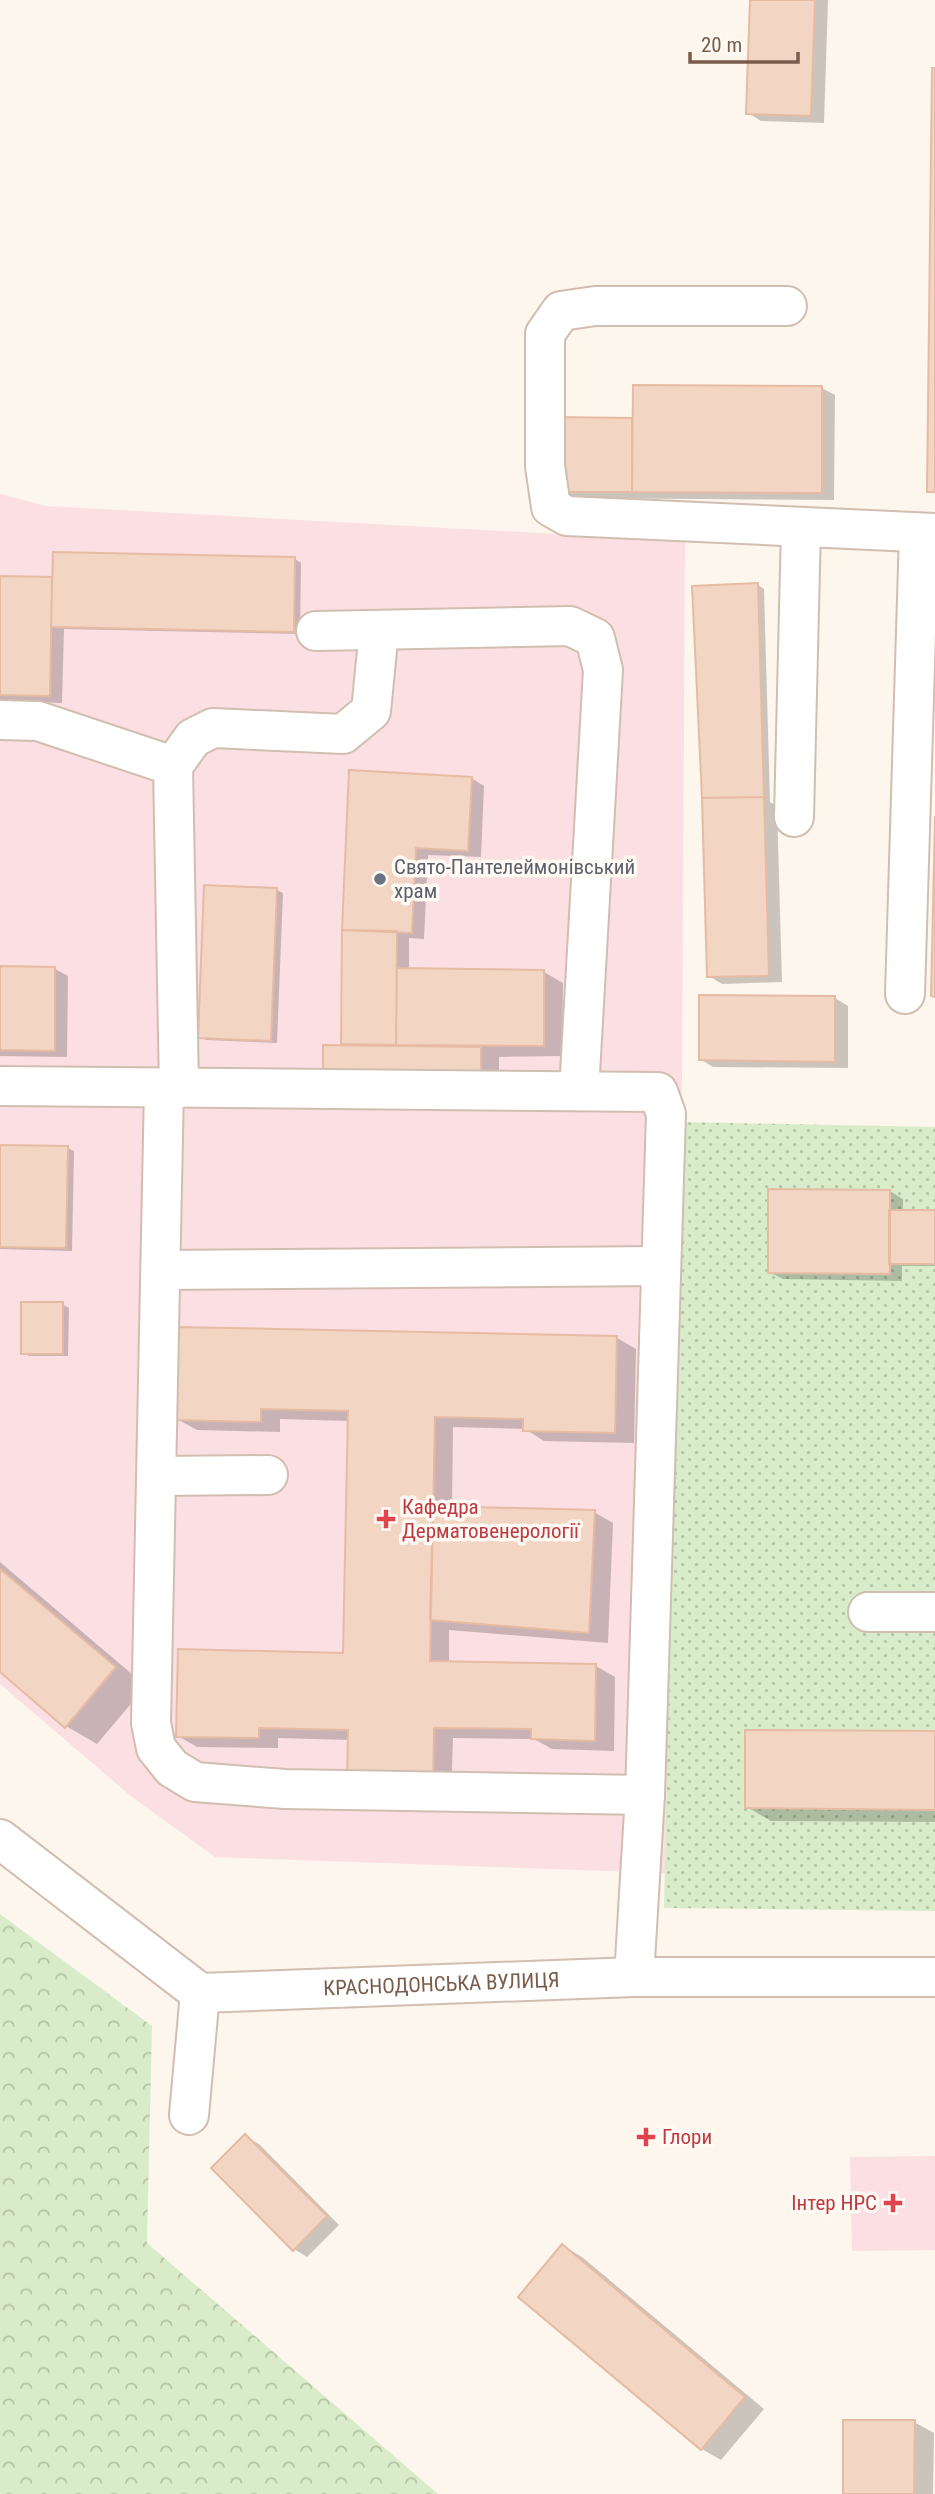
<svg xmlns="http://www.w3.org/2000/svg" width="935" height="2494" font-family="'Roboto Condensed',sans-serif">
<defs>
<pattern id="grass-dots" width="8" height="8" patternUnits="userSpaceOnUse" patternTransform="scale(1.75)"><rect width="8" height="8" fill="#d8ecc9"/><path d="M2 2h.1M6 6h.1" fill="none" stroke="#b4c2a5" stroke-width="1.8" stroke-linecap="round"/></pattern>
<pattern id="forest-crowns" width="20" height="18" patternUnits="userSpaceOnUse" patternTransform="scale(1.75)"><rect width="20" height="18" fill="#d8ecc9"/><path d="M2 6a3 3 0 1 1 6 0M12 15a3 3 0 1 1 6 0" fill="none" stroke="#b4c2a5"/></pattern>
</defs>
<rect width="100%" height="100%" fill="#fdf6ec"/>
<path fill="#fbdfe3" d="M0 494 46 506 685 541 682 1079 665 1873 215 1857 132 1797 0 1684Z
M935 2156V2250L852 2251 850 2157Z"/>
<path fill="url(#grass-dots)" d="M681 1122 935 1127V1911L664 1908Z"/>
<path fill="url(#forest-crowns)" d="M0 1914 152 2026 147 2243 438 2494H0Z"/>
<path fill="#0003" d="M751 0H828L824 123 761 121 748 113Z
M822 388 835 395 834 500 568 498 555 419 634 420Z
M295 559 301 563 300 634 64 629 62 703 0 701V577L54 580Z
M758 585 764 589 770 802 777 806 782 982 722 984 709 976Z
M471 778 484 786 481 857 428 855 424 939 409 938V970L544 972 563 983 562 1056 499 1057V1094L351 1047 343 1043 344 931Z
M277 890 283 893 277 1043 206 1040 200 1037Z
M0 968 55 969 68 976 67 1057 0 1056Z
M835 998 848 1006V1068L713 1067 700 1059Z
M0 1146 68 1148 74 1151 72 1251 0 1249Z
M890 1191 903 1199V1211H935V1266H902V1281L783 1279 769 1272Z
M62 1304 69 1308 68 1356H29L23 1353Z
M617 1338 636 1349 634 1443 544 1441 525 1429 453 1427 452 1508 594 1512 613 1523 608 1643 449 1630V1663L596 1666 615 1677 614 1751 552 1749 534 1739 453 1738 451 1796 349 1740 278 1738V1748L197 1747 178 1736 345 1655 349 1421 280 1419V1432L197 1430 177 1419Z
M0 1562 146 1686 97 1744 66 1726 0 1670Z
M935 1733V1822L771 1821 747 1807Z
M245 2136 259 2144 339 2225 307 2257 294 2249Z
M563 2246 582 2257 764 2409 721 2460 702 2449 521 2296Z
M914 2422 934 2433 933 2494H844Z"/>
<path fill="#f3d5c3" stroke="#e6bba3" stroke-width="2" d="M750 0H815L811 116 746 114Z
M932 68H935V492H927Z
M633 385 822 386V493L632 492Z
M553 417 632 418V492H553Z
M53 552 295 557 294 632 51 627Z
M0 576 52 577 50 696 0 695Z
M758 583 764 797 702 798 692 586Z
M349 770 472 777 468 851 416 848 412 933 342 930Z
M764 797 769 976 707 977 702 798Z
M935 816V997L931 996Z
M204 885 277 888 271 1041 198 1038Z
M342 930 397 931 396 1045 341 1044Z
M0 966 55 967V1051L0 1050Z
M397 968 544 970V1046L396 1045Z
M699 995 835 996V1062L699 1060Z
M323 1045 481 1047V1084L323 1083Z
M0 1145 68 1146 66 1248 0 1247Z
M768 1189 890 1190V1274L768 1273Z
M889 1210H935V1264H889Z
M21 1302H63V1354H21Z
M177 1327 617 1336 615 1433 523 1431V1419L435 1417 430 1661 596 1664 595 1741 531 1739V1729L434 1728 433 1786 347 1784 348 1730 259 1728V1738L176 1737 178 1649 343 1653 348 1411 261 1409V1422L176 1420Z
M433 1506 595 1510 589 1633 430 1620Z
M0 1569 116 1667 65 1728 0 1672Z
M745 1730 935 1731V1810L745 1808Z
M245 2134 327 2216 293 2251 211 2168Z
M562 2244 745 2397 701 2450 518 2297Z
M843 2420H915L914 2494H843Z"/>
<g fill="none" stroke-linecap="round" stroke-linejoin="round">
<defs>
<g id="minor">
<path d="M787 306H595L561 311 545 334V466L551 507 567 516 935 533"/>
<path d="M316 631 570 626 595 638 603 670 579 1091"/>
<path d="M0 720 38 721 173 766"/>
<path d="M794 817 801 527"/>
<path d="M905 994 919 533"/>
<path d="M0 1086 658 1092 666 1114 645 1795 634 1977"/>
<path d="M164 1088 151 1723 156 1748 172 1768 195 1782 285 1789 645 1795"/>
<path d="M179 1088 173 766 193 738 213 728 343 734 371 711 379 630"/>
<path d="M161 1270 661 1266"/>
<path d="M157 1476 268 1475"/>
<path d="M868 1612H935"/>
<path id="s1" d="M0 1839 200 1993 634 1977H935"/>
<path d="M189 2115 200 1993"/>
</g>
</defs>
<use href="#minor" stroke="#d1beb0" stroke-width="42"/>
<use href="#minor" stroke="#fff" stroke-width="38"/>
</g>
<circle fill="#6b7280" stroke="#fffaf3" stroke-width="2.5" cx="380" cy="879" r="7"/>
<g fill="#e0444e" stroke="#fffaf3" stroke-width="2.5">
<path d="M382.5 1508.5h7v7h7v7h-7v7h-7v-7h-7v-7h7z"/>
<path d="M642.5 2126.5h7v7h7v7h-7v7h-7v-7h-7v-7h7z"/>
<path d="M889.5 2192.5h7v7h7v7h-7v7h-7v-7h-7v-7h7z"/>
</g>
<g text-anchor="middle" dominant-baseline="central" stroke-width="7" stroke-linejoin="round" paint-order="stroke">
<g font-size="21" fill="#5b616d" stroke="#fffaf3" text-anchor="start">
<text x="394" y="867">Свято-Пантелеймонівський<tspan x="394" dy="24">храм</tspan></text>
</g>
<g font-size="21" fill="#be3a42" stroke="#fffaf3" text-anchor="start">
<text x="402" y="1507">Кафедра<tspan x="402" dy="24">Дерматовенерології</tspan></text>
<text x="662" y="2137">Глори</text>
<text x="877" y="2203" text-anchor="end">Інтер НРС</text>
</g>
<g font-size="21" fill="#7a5c4d" stroke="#fffaf3">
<text stroke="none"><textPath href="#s1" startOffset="494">КРАСНОДОНСЬКА ВУЛИЦЯ</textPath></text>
</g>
</g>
<path d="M690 52v10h108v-10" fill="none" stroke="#7a5c4d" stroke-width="3.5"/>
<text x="701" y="52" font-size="21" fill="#7a5c4d" stroke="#fffaf3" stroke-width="5" paint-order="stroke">20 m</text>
</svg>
